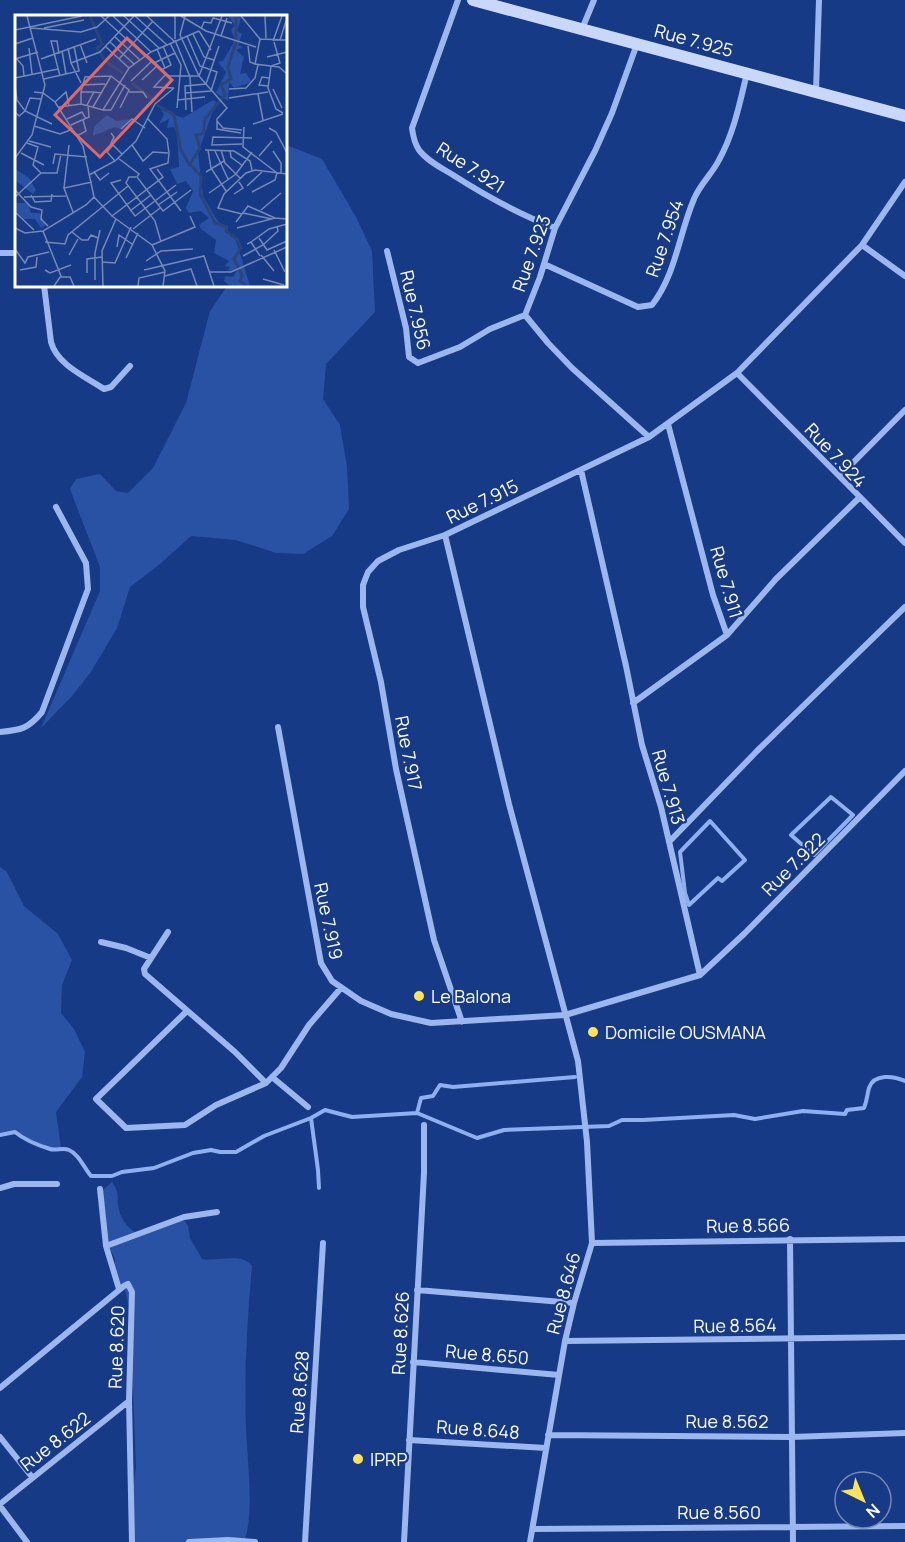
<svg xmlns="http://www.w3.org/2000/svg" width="905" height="1542" font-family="Manrope,sans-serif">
<rect width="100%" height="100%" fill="#173a86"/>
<path fill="#2952a4" d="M289 146 322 159 356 217 372 251 375 312 326 364 323 399 340 425 347 467 349 509 332 536 303 554 276 553 236 540 191 536 160 564 130 587 117 628 91 672 72 696 41 728 100 591V567L70 489 76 479 100 474 116 491 128 493 153 468 186 403 210 311 228 285H285V148Z
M0 867 7 872 24 906 58 934 72 960 62 985 61 1013 74 1029 85 1052 82 1077 56 1112 61 1148C46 1151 28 1142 15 1132L0 1135Z
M112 1182C121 1195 116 1197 119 1210 121 1221 131 1231 140 1235L179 1220 185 1221 188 1226 190 1238 202 1259C217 1262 242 1252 252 1266 247 1320 244 1374 246 1428 247 1460 255 1512 244 1542H133L131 1504 136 1467 130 1310 125 1290 113 1277 115 1259 103 1232V1190Z"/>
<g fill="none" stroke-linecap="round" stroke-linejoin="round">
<path stroke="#8eb0f0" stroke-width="4" d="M831 797 853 815 814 855 791 835Z
M710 821 745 860 722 881 718 878 689 905 685 893 680 852Z
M417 1113 421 1098 433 1096 440 1085 453 1087 575 1077
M311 1118 318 1170 319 1188
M0 1135 15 1132C26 1141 37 1145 50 1149 56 1151 63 1147 69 1150 79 1154 84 1168 91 1176H112L122 1172 154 1168 193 1153 211 1150 220 1152H236L264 1136 311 1118 325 1110 352 1117 417 1113 477 1138 504 1130 609 1126 622 1120H643L734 1115 755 1119 803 1111 845 1114 847 1110 864 1108C867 1101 867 1095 869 1088 874 1073 894 1076 905 1081"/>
<path stroke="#9cb7ed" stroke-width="6" d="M458 0 412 128C413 136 415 144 419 150 427 161 442 168 453 175 486 196 518 214 555 228
M582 29 594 0
M637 44 612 113 595 151 555 228 540 277 525 315 548 343 572 368 649 437
M816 91 819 0
M862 245 905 276
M387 251 406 328 409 357 418 363 460 347 490 329 525 315
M0 253H16
M544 264 638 307 652 305C676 274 679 234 694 199 700 184 712 174 719 160 734 133 740 102 747 73
M44 285 51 342C57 365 86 377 104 389L111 387 130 366
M840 476 905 410
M860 497 905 543
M445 535 399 550 378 561 368 572 363 585V607L381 682 396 769 434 940 462 1022
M727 635 776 579 860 497 737 373
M633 703 727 635 713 595 668 424
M278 727 321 963 332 981 361 1001 391 1014 431 1023 565 1015 700 975 661 807 642 745 626 666 581 470
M0 732C21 730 28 729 42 712L88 589 86 563 56 507
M669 842 757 751 905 607
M168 932 144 969 145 974 235 1052 266 1083
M101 942 126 948 151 958
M700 975 745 933 905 771
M187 1011 96 1099 126 1128 185 1125 216 1105 266 1083 281 1068 309 1025 341 988
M272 1077 308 1107
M0 1188 14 1184H57
M100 1189 106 1246 119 1289
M790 1239 793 1542
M592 1243 905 1239
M106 1246 184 1217 217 1212
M417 1290 574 1303
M565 1341 905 1337
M413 1362 559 1375
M0 1388 124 1286 128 1284 132 1292 129 1401 132 1542
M548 1435 792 1437 905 1433
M0 1437 32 1477
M409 1440 546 1448
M0 1504 129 1401
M0 1506 27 1542
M533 1529 905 1526
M189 1542 228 1540 255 1542
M305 1542 323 1243
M404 1542 424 1173V1125
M530 1542 565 1341 574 1303 592 1243 587 1142 578 1061 509 804 445 535 649 437 737 373 862 245 905 182"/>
<path stroke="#c9d8f9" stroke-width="12" d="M473 0 905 116"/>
</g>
<g fill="#ffe259" stroke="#173a86" stroke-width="2">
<circle cx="419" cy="996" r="6"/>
<circle cx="593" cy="1032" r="6"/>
<circle cx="358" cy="1459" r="6"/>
</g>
<g text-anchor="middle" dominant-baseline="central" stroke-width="4.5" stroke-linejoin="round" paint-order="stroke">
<g font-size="18" fill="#fff" stroke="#173a86">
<text transform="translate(694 40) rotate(15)">Rue 7.925</text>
<text transform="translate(471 167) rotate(33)">Rue 7.921</text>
<text transform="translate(664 238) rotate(-71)">Rue 7.954</text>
<text transform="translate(531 253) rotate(-70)">Rue 7.923</text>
<text transform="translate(416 310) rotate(77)">Rue 7.956</text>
<text transform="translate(836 455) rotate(47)">Rue 7.924</text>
<text transform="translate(482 501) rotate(-26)">Rue 7.915</text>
<text transform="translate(727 582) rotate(74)">Rue 7.911</text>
<text transform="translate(409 753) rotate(79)">Rue 7.917</text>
<text transform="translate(669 787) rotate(74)">Rue 7.913</text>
<text transform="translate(793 864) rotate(-45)">Rue 7.922</text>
<text transform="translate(329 921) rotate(78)">Rue 7.919</text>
<text transform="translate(748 1225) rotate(-1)">Rue 8.566</text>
<text transform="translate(563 1293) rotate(-75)">Rue 8.646</text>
<text transform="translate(735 1325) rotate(-1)">Rue 8.564</text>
<text transform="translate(400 1333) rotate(-87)">Rue 8.626</text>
<text transform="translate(116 1347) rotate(-88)">Rue 8.620</text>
<text transform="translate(487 1354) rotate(5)">Rue 8.650</text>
<text transform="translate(299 1392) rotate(-86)">Rue 8.628</text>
<text x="727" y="1421">Rue 8.562</text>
<text transform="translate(478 1429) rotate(4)">Rue 8.648</text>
<text transform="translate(55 1441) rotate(-38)">Rue 8.622</text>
<text x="719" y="1512">Rue 8.560</text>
</g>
<g font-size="18" fill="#fff" stroke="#173a86" text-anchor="start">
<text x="431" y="996">Le Balona</text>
<text x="605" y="1032">Domicile OUSMANA</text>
<text x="370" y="1459">IPRP</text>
</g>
</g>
<g transform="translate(15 15)">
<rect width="272" height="272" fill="#173a86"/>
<path d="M213 1 226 3 222 16 227 19 223 30 228 32 221 35 229 42 225 59 231 58 237 67 219 73 214 67 213 86 201 78 211 57 203 47 208 46 220 25 216 15 220 10ZM198 85 201 87 183 138 188 181 202 205 220 223 235 271H215L209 266 210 261 218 262 222 255 213 256 215 252 210 251 214 246 199 238 201 225 186 214 184 210 194 203 186 196 174 198 171 193 178 176 171 166 162 169 155 154 164 152 162 118 159 112 152 113 154 104 144 109 149 99 146 95 168 103ZM92 100 101 106 117 104 105 114 100 112 78 121 79 112ZM0 154 14 163 21 175 18 179 0 165ZM0 188H13L16 198H25L31 210 26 213 20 204H9L0 196Z" fill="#2952a4"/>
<path fill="none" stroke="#2a457d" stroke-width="3" d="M75 1 87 29 82 33 91 47 108 58M221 1V27L213 52 216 64 206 70 210 80 190 104 188 119 181 120 185 133 175 149 186 161 185 179 200 208 212 212 211 216 222 224 226 233 219 244 227 260 225 266 232 271M117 68 140 86M142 90 159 100 166 135 175 151"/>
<path fill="none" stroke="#7489b6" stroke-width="1.5" d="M86 1 130 41M98 1 136 37M109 1 144 33M120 1 152 30M132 1 159 26M160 1V24M166 1 191 16 241 32M207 1 184 61 212 93 202 104V114L226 118M226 1 245 24M250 1 251 23M16 13 66 17 82 12 94 1M29 13 69 5M186 14 189 7 196 8 198 3 217 8M0 15 67 1M184 16 196 35M178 19 189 42 199 45M206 21 212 3M100 22 125 45M160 25 175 62 177 97M265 25 272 3M272 25 245 24 240 49 264 52 272 59M258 26 267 1M95 27 119 49M259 27 265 48 256 51 253 73 261 94 268 98M155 28 166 50 162 93M0 29 18 23M65 29 72 48M233 31 235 47 240 49M91 32 114 53M14 33 17 59M53 33 56 48 85 37 119 1M142 34 150 53M47 36 51 59M44 39 42 26H36L45 61M132 40 154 61H184L165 20 170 1M252 42 272 37M1 43 8 51 9 61M0 44 23 37M26 44 81 24M104 44 138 6M56 48 66 68M139 48 160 38M146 55 156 50 148 31M151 59 139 72 159 73M0 63 43 54M29 64 64 56 59 31M127 65 142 51M116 66 137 46M0 70 2 85 10 96 37 109M66 70 90 69M253 71 244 70 247 62 254 63M214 74 231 73 240 63 243 50M258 74 267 93M19 77 28 78 40 87 68 131 79 182M66 77 70 62 96 61M114 77H128L132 83M170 78 196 76 202 57 185 51 172 21M243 79 248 105M214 83 253 77M162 85 190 82M40 87 51 77 54 90M66 89V77H79M72 90 79 77 87 78M44 92 66 89 88 95 114 53 136 37 184 16M78 92 96 61 114 75 105 93M88 95H96L110 70M171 95 170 71 191 69 204 31M0 97 4 101 10 96 15 83 26 84M52 104 67 97 71 104M133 104 152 124 154 138 153 148 135 154 166 196M202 106 208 113 227 115M238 109 268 99M56 110 74 102 73 90M19 111 45 119 58 114M229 112 228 132 262 158 260 165 237 177M254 113 261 117 272 138M106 114 117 104 130 113M96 118 99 122 96 128 107 139M62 121 71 116 68 105M14 126 36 132M12 128 23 132 18 150 26 158H42L46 139M227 129 197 130 198 122 237 123M98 130 92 137 100 146M117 130 128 146 138 137 153 138M190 135 219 136 235 146 237 155M193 135 196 153 211 176M206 135 210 148 226 164M215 135 216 142 228 151M200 136 213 164M258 136 266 148V158M6 138 29 150M244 141 257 126M0 143 17 120 30 70 12 1M103 143 124 159 122 162 148 196 176 175M38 149 40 139 72 142M79 157 85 165 94 158M191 157 209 146M74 160 100 146 121 126 140 89 159 73M121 162H114L111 168 140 206 146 227M106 165 96 168 120 201 161 170M232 171 247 157M49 173 54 130M0 175 16 192 27 195 26 204 33 211M194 178 221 159 237 137M219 179 228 173 224 167M16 180 20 187 36 186 37 179M0 182 26 158M9 182 51 181M79 182 97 201 137 230 150 256 148 271M143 190 162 177M246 195 266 178M115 196 136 180M0 197 19 215M58 197 49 173 77 167M228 198 257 204M227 199 203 193 209 179 231 158 240 155 272 159M97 201 148 162 142 154M221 207 233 191 260 203M0 213 10 218 28 216M222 213 260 203 272 204M118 214 145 193M57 217 67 225H73L76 220 83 223M244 223 252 235 272 226M30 227 50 229 53 220 113 171M236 227 254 214 272 209M232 229 236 227 245 241M137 230 180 212 175 201M102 232 104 220 117 229M0 234 10 248 13 242 34 237M259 235 270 257M54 240 63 224M246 240 259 256M228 241 248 230 263 216 262 211M111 243 123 218M131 246 146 236 178 234M87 247 100 248 116 212M5 255 21 252 22 242M30 255 35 258 56 250M129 255 189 241 199 271M195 257H216L272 232M72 258V244L87 242M150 261 176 254 182 271M46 262H55L59 271M248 264 269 270M80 265V238L85 215M39 271 46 261 28 216 71 190 79 182M88 271 87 236 101 204M123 271 124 263 150 257"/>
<path fill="#e26868" fill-opacity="0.15" stroke="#e26868" stroke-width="3" d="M112 23 157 65 85 142 40 100Z"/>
<rect width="272" height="272" fill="none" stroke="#fff" stroke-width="3"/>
</g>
<g transform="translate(863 1500) rotate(137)"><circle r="28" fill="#173a86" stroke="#7489b6" stroke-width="1.5"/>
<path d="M0-4.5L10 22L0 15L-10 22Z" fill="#ffe259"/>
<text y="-9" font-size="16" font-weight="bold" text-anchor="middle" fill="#ffffff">N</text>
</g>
</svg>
